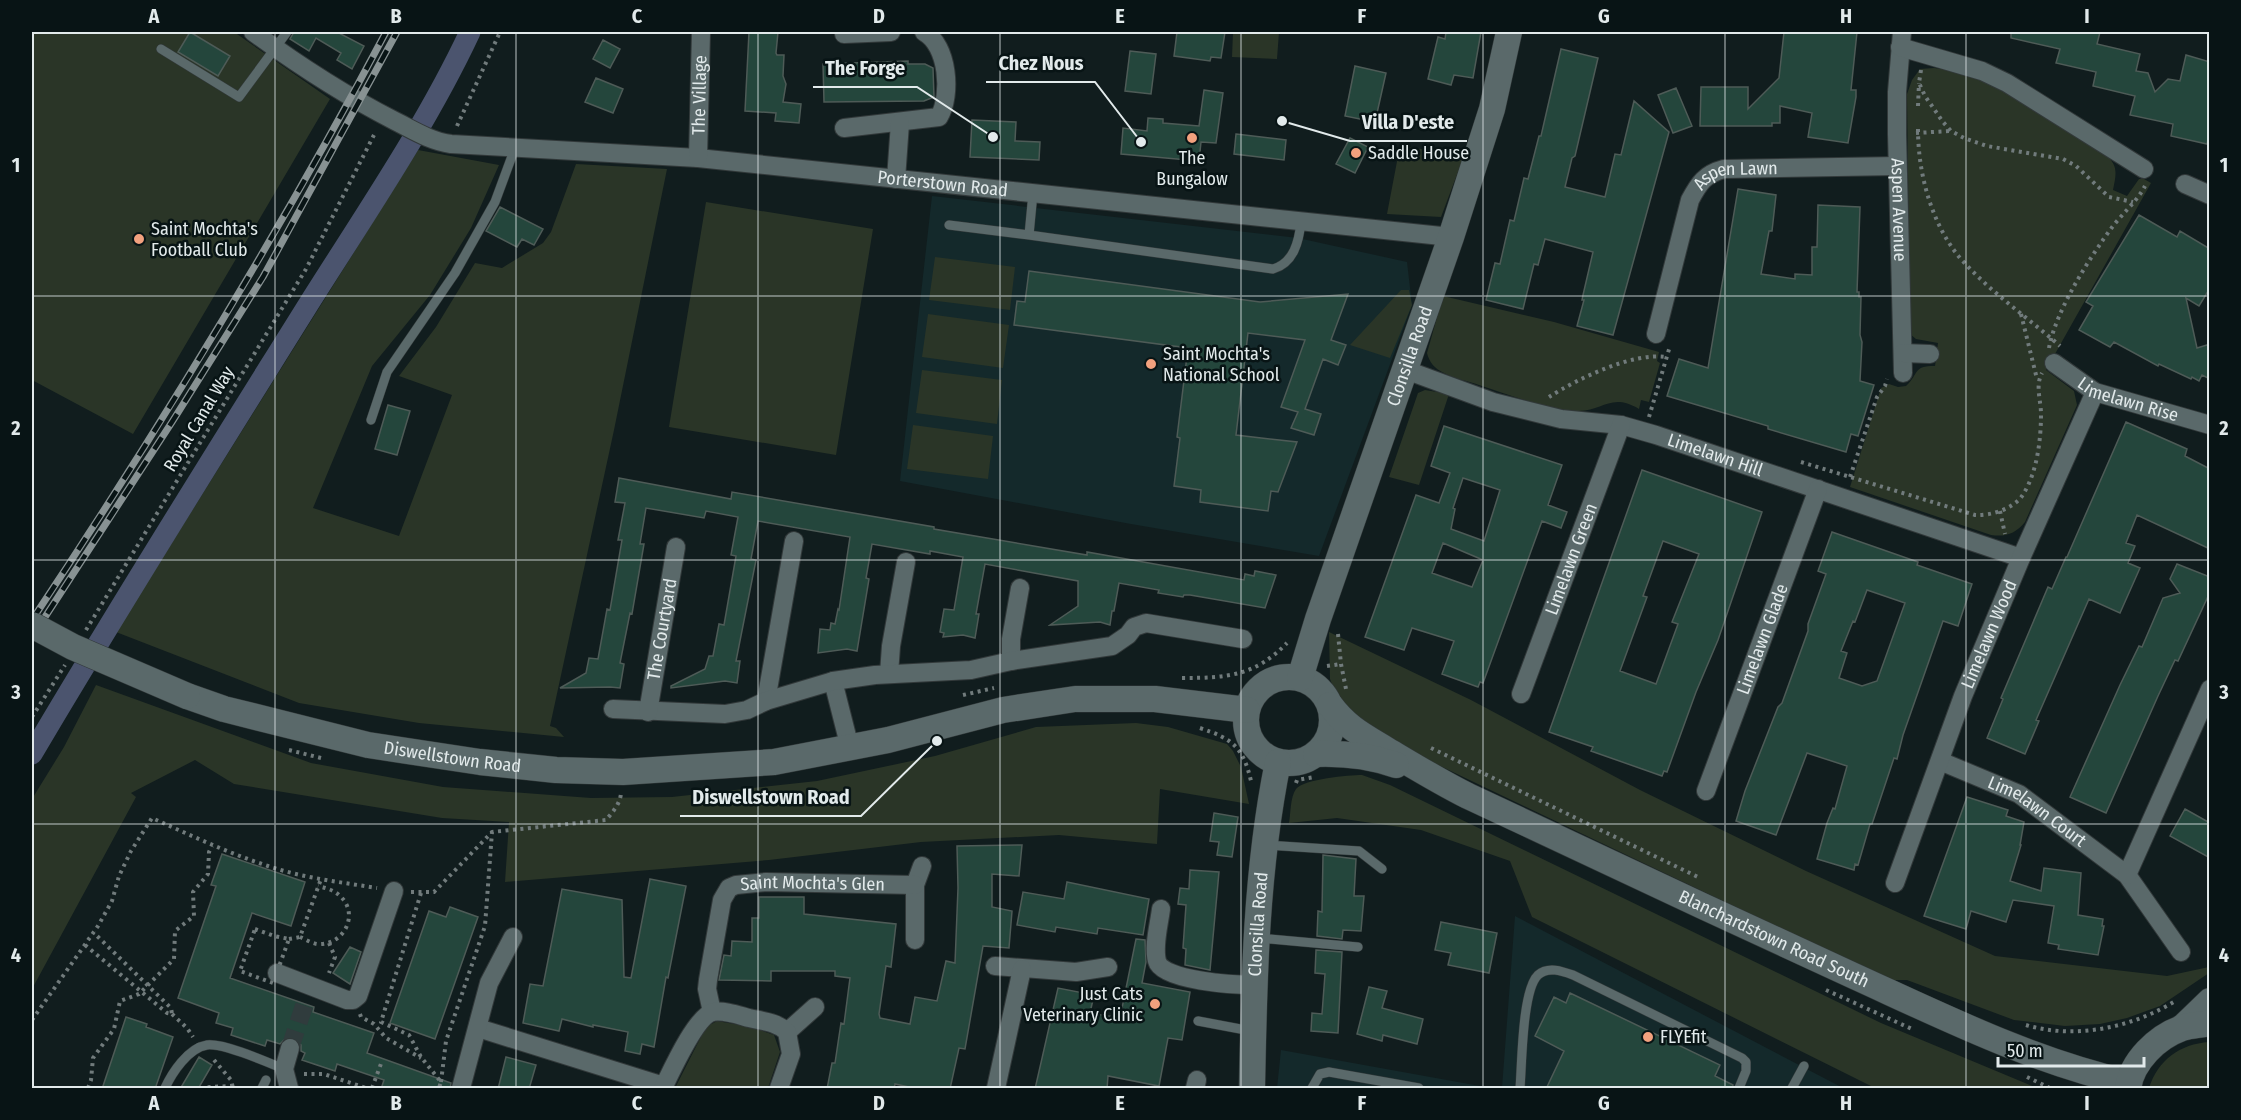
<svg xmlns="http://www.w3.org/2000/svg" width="2241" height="1120" font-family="'Fira Sans Condensed',sans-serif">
<rect width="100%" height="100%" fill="#111d1e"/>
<path fill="#14292b" d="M932 196 1298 238 1407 262 1412 305 1319 556 1131 524 900 481Z
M1515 916 1843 1088H1502Z
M1281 1050 1491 1088H1277Z"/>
<path fill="#2a3527" d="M32 32H234L330 99 133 434 32 380Z
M1233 32H1279L1277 59 1232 57Z
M1934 68C1992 73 2056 123 2105 154 2119 166 2116 174 2113 190L2127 196 2139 179H2144L2151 183 2046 370 2074 391 2077 405 2025 522C2015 534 2006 537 1991 535L1850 487 1881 388 1889 384 1898 387 1906 386C1920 373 1912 366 1935 366L1938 343 1916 339 1910 334 1907 94 1912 80 1920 69Z
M1403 146 1464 156 1441 217 1387 214 1399 151Z
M418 150 499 165 471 228 430 295 372 366 313 508 399 536 452 395 399 376 436 327 475 263 502 268 543 243 551 232 576 164 667 169 614 430 550 726 556 728 564 737 419 723 299 703 116 632Z
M706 202 873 229 836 455 669 427Z
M935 257 1015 267 1010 310 929 300Z
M1401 290H1409L1412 305 1390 358 1350 345Z
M1443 296 1554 322 1659 352 1657 361 1660 363 1649 402 1641 400 1639 409C1610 392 1603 412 1577 411 1548 410 1507 394 1479 385 1468 381 1455 379 1444 373 1435 369 1429 362 1427 353Z
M928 314 1009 325 1003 368 922 357Z
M922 370 1002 380 997 424 916 413Z
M1425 390 1449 394 1419 485 1389 477 1418 393Z
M913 425 993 436 988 479 907 469Z
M1329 632 1471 700 1640 790 1806 871 1995 956 2167 976 2209 967V973L2160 1006 2127 1018 2100 1024 2065 1026 2014 1020 1907 980H1888L1365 730 1337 697 1330 679Z
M96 685 311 763 443 787 591 798 672 797 817 781 935 756 1036 727 1136 723 1168 727 1227 744 1233 751 1241 767 1249 804 1160 789 1157 844 1059 835 921 842 769 860 505 882 509 822 442 818 234 784 195 760 131 793 136 797 32 989V799L64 747Z
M1362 775 1390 785 1881 1023 2037 1088H1875L1532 917 1510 861 1421 830 1337 818 1289 823C1291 812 1290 798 1296 789 1304 779 1349 775 1362 775Z
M717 1021 752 1027 774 1035 780 1052 768 1088H675L706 1027Z
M2209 1042V1088H2149C2158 1060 2180 1044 2209 1042Z"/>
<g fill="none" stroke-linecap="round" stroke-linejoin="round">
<path stroke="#4b546e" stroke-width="21" d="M32 754C121 603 215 454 308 305 364 216 426 126 470 32"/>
</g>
<path fill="#24463c" stroke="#4e5b57" stroke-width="1.5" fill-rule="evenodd" d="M190 32 230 56 218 76 178 52Z
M294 32H337L364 46 352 69 337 60 341 53 316 38 309 51 290 39Z
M749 32H778L776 53 777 55H784L783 76 786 84 783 102 801 104 799 123 775 121 776 113 745 111Z
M1177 32H1225L1221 58 1211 57 1210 61 1174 56Z
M1446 32H1481L1473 78 1454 75 1451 85 1428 79 1438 37 1445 39Z
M1784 32H1857L1851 90H1856V97L1848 143 1808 137 1812 113 1780 106V123H1772V126H1700L1701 87H1748V109L1779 78Z
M2011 32H2100L2097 44 2140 54 2136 71 2148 73 2155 92 2168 79 2180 81 2186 55 2210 62V132L2207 144 2171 136 2173 124 2130 115 2135 96 2093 86 2096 72 2056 63 2060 49 2011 38Z
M603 40 620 49 610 68 593 59Z
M1561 49 1598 58 1575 156 1572 158 1565 187 1605 197 1615 154 1621 155 1634 101 1669 132 1613 335 1577 326 1584 300H1582L1583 295 1593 252 1545 239 1538 265 1534 264 1523 309 1486 300 1495 263 1500 264 1510 220 1514 221 1524 178 1528 179 1539 136H1541Z
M1130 51 1156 54 1151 94 1125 91Z
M908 61V64H925L933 68 934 97 924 101 824 102 823 64Z
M1355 66 1386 73 1375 122 1345 116Z
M596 78 623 89 613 113 585 102Z
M1676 88 1692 126 1673 133 1658 95Z
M1204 90 1223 93 1216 143 1201 142 1199 161 1121 154 1123 128 1147 131 1148 118 1163 119V123L1199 126Z
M972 120 1016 122 1015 141 1040 142 1039 160 970 157Z
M1236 134 1286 140 1284 160 1234 154Z
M1350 138 1368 147 1355 173 1336 164Z
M1738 189 1776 195 1772 231H1769L1761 274 1795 279V274L1812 275V247H1817L1818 205 1860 207 1857 292H1859V297H1861L1860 335 1862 342 1860 381 1874 385 1858 436 1851 434 1846 452 1768 429V426L1667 396 1679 359 1708 368Z
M500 207 543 229 534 245 522 239 517 247 486 231Z
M2139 215 2177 237 2180 231 2210 249V288L2199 306 2186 298 2197 348 2210 344V379L2202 375 2199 381 2192 377 2191 379 2159 364 2158 366 2114 342 2110 347 2079 330 2093 306 2086 302Z
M1029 271 1260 302 1348 294 1331 340 1346 345 1338 365 1323 359 1305 409 1321 414 1314 435 1291 428 1298 412 1281 407 1305 340 1248 333 1236 435 1297 442 1278 492 1271 491 1268 511 1200 502 1201 490 1174 486 1180 438 1177 437 1188 348 1014 325 1017 301 1025 302Z
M388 405 410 411 397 455 375 449Z
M2126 422 2187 449 2185 456 2210 469V549L2137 515 2126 543 2135 546 2128 563 2140 568 2120 613 2089 599 2036 720 2039 721 2025 754 1987 738 2003 699 2001 698 2048 587 2052 589 2066 557H2067Z
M1444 426 1562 465 1548 505 1567 512 1561 528 1542 521 1483 683 1480 682 1478 687 1442 674 1454 641 1412 628 1404 650 1365 637 1416 495 1439 503 1450 473 1431 466ZM1463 478 1500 490 1484 541 1451 529 1455 509 1453 508ZM1443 543 1483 560 1472 587 1432 573Z
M1642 470 1762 512 1718 640 1696 692 1667 772 1664 771 1662 776 1591 751 1593 747 1549 732ZM1663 541 1699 554 1672 622 1678 624 1656 684 1620 671 1647 597 1643 596Z
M619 478 731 499 732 492 934 527V529L1087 555V552L1244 580 1245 574 1254 576 1255 571 1276 575 1265 608 1190 595H1184L1183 597 1158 593 1159 590 1119 583 1114 611H1112L1110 625 1100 622 1050 625 1078 606V581L985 564 976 614H979L975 638 963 635 943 637 944 633 940 632 944 609 954 610 963 557 930 551V554L872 544 866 578 869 579 857 651 847 649 818 653 820 629 830 630 831 623 835 624 838 609 839 610 850 537 758 521 751 559 756 560 736 661H740L737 683 725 681 671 688V686L705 669 709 656H713L719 624 724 625 736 556 731 555 738 517 706 511 704 518 646 508 640 544H644L632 614 630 613 620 663 624 664 620 688 610 687 560 688 586 673 589 658 598 659 607 609 610 610 622 540H618L625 503 615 502Z
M1832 532 1918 562 1917 565 1972 584 1958 626 1943 621 1903 735 1897 759 1894 758 1872 824H1870L1858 865 1855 864 1854 870 1817 859 1827 823 1833 808 1835 809 1847 766 1807 753 1776 835 1736 821 1745 791 1778 707 1782 703 1808 631V624L1826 574 1818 571ZM1867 590 1905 603 1877 681 1862 686 1839 678 1847 653 1841 651 1853 621 1855 622Z
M2177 564 2210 577V592L2178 661 2175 660 2158 696 2106 813 2070 797 2120 685 2139 646 2142 647 2163 598 2180 593 2170 579Z
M1967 797 2008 810 2006 816 2024 822 2020 845H2021L2010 881 2041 891 2044 868 2081 873 2078 915 2103 919 2102 926H2104L2098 955 2058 949 2059 945 2048 943 2054 906 2013 900 2006 922 1971 911 1966 929 1924 916Z
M2185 809 2210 823V858L2170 836Z
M1214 813 1238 817 1232 857 1217 855 1219 842 1210 841Z
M1022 845 1019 876 992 874V907L1012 911 1009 948 983 946 965 1049 959 1048 950 1089H918L895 1084 894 1089H827L832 1063H835L841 1023 844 1024 850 978 835 976V971H771V981L719 980 724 955 731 956 732 941 752 942V918H759V897H804V914L896 924 891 967 886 966 879 1014 880 1018 910 1024 915 997 937 1001 946 961 955 963 958 888 957 846Z
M222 854 305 882 291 926 252 913 230 978 314 1007 313 1012 374 1033 367 1053 451 1083 450 1089H381L384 1080 337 1064 335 1071 302 1060 305 1053 301 1051V1045L294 1037H287L280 1044 267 1040 265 1046 231 1035 233 1028 216 1023 219 1013 178 998 216 886 211 885Z
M1323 855 1356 859 1354 896H1364L1361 931 1343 930 1342 939 1317 936 1318 911 1322 912Z
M1190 870 1219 872 1210 970 1185 965 1186 949 1183 948 1186 905 1178 904 1180 888 1189 889Z
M650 879 686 886 668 978 666 977 654 1047 642 1044 640 1054 625 1051 628 1032 593 1025V1027L562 1019 559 1031 523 1023 530 984 543 986 562 889 622 900 624 977 631 978Z
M1067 882 1149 899 1143 935 1098 928 1097 934 1056 927 1055 932 1017 925 1023 892 1064 899Z
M450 907 478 917 435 1039 390 1023 429 911 446 917Z
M1441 922 1497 933 1489 973 1448 965 1451 953 1435 950Z
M1136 939 1145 940 1146 962 1142 983 1190 992 1182 1040 1168 1038 1159 1086 1108 1076 1107 1089H1035L1058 988 1094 995 1090 1013 1120 1018Z
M350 947 361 952 350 984 333 973Z
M1316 950 1342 952 1338 1033 1311 1031 1312 1013 1322 1014 1325 974 1315 973Z
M1369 987 1387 991 1382 1008 1423 1019 1417 1044 1383 1035 1382 1041 1357 1034Z
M1570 993 1720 1065 1715 1076 1733 1085 1732 1089H1546L1564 1051 1535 1036 1554 997 1566 1003Z
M126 1017 147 1024 146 1027 173 1037 155 1089H102Z
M199 1057 212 1065 198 1089H180Z
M506 1057 536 1065 529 1089H498Z"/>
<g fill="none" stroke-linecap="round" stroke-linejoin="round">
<path stroke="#303c3d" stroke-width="18" stroke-dasharray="18 9" stroke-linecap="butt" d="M290 1048 305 1003"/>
<defs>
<path id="lane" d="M161 49 239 97 287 32
M1033 193 1029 235 1273 269C1294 263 1299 241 1301 222
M949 225 1029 235
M371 420 387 372 455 273 495 202 515 148
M1266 845 1359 851 1382 869
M1259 938 1358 947
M1198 1021 1251 1031
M165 1088C172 1073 188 1048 207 1045 224 1043 267 1062 284 1069
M262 1088 266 1080
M1312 1088 1320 1074 1329 1072 1419 1088
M1520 1088C1522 1065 1522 990 1538 975 1548 966 1562 971 1573 975L1742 1058 1746 1062V1071L1739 1088
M1792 1088 1804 1066"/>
<g id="street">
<path id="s1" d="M253 32C298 65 344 95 395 121 413 130 430 141 451 144L698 158 1451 237"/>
<path id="s2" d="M1902 32 1897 92V134L1903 373"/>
<path d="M844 34 891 32"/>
<path d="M1900 47 1982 71 2007 83 2144 169"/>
<path d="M844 128 939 117C952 95 948 45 924 32"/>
<path id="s3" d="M698 158 701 32"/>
<path d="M896 179 900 123"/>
<path d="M2185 184 2210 195"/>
<path id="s4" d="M1656 334 1690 200C1699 183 1705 174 1724 169L1897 166"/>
<path d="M1903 353 1930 354"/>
<path id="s5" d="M2054 363 2095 392 2210 425"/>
<path id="s6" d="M1406 370 1493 402 1561 419 1621 425 1656 435 2021 558"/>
<path d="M1011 661V639L1020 588"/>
<path d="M889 674 891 646 906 562"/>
<path d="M833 681 850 748"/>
<path id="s7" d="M1521 694 1621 425"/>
<path d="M766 701 794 541"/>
<path d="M613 709 725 714 747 710 766 701 833 681 875 675 971 670 1011 661 1112 646 1128 635 1134 627 1146 623 1243 639"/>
<path id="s8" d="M648 712 676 547"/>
<path id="s9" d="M1940 761 2019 794 2127 875 2181 952"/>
<path id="s10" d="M1706 791 1818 489"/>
<path d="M2127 875 2210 689"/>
<path id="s11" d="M1895 883 1963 696 2021 558 2095 392"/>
<path d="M1161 909C1159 925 1153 946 1157 961 1162 981 1236 985 1254 985"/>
<path d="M915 940V885L922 866"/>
<path d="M995 966 1076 972 1108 967"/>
<path d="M277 973 347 1000H353L358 996 394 891"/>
<path id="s12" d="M712 1012 707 989 708 980 722 900 729 888 736 885 766 882 915 885"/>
<path d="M478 1028 664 1086"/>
<path d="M787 1032 815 1007"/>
<path d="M289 1088 284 1069 290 1048"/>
<path d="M461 1088 489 983 513 937"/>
<path d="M663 1088C671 1072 696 1016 713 1012 724 1010 738 1015 749 1018 762 1021 777 1022 787 1032L791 1054 779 1088"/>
<path d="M996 1088 1022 969"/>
<path d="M1195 1088 1197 1080"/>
</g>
<g id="secondary">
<circle cx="1289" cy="720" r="43"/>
<path id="s13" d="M1300 678 1318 619 1451 237 1492 109 1509 32"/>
<path id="s14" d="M187 696 224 709 368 745 480 762 556 770 623 772 774 762 888 740 1003 710 1075 699H1155L1247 710"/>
<path id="s15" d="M1330 705C1347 728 1364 736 1387 750 1414 766 1440 782 1468 796 1596 856 1725 917 1854 976 1944 1017 2032 1061 2129 1083"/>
<path d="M1316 754C1344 753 1370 756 1396 765"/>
<path d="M2183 1027 2210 1001"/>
<path id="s16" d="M1252 1088C1254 979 1256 870 1278 762"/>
<path d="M2128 1088C2132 1061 2157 1037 2182 1028 2190 1025 2201 1025 2210 1023"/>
</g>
</defs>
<use href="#lane" stroke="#32393a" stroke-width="10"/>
<use href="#street" stroke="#32393a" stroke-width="20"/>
<use href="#secondary" stroke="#32393a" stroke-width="27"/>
<path stroke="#717b7c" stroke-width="4" stroke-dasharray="3 4.5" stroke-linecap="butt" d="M1921 70 1919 83 1925 96 1943 122 1951 131 1964 138 1987 146 2063 159 2076 166 2109 197 2133 202
M1918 106 1919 83
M457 126 500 32
M1918 129C1918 173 1931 223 1960 258 1989 291 2027 317 2060 346
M1916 133 1950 131
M2021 314 2037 379
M2049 348C2056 310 2090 257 2113 226 2124 212 2137 201 2145 186
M1549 397C1577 379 1633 352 1666 357
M1649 417 1670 346
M1801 462 1975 515C1990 516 2013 509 2022 496 2037 474 2041 440 2041 414 2041 400 2035 386 2042 373
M1850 477 1877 397 1885 386 1887 379
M2000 511 2005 534
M86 630 306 269 376 131
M1338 634 1341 664 1346 689
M1327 666 1341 664
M1182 678C1227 678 1255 676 1287 643
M963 695 994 688
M32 717 65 665
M1200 728C1233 739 1243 747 1251 781
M1431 748 1700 878
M289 750 325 759
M1296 783 1297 780 1314 777
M411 892H434L492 832 606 820C612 813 621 803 621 792
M421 893 381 1022 409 1035 421 1057 441 1082 439 1088
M255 929 274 936 289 939 273 983 240 971Z
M300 937C305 939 311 943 317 944 344 946 360 914 340 896 334 890 326 888 318 886
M289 939 300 937 321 879
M329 943 335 957 329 973
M85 945 167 1013 172 1014 171 1008 94 933
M1826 990 1912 1029
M172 1014 187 1028 193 1037
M360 1014 361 1017 374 1024 386 1038 421 1058
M32 1020 98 926 112 901 119 876 131 851 152 818C190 835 228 853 268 866 303 878 340 882 377 888
M2026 1025C2076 1040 2134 1027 2177 1000
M214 1060 231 1080 233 1088
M304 1074H324L366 1088
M2027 1077 2050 1088
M441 1082 446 1041 485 926 492 832
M88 1088 91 1080 93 1058 114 1029 120 1001 139 994 174 959 175 931 194 916 193 892 208 874 209 852 212 846
M208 1088 209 1087 232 1086
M372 1088 382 1061"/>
<use href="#lane" stroke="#5a696a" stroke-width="9"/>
<use href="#street" stroke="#5a696a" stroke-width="18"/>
<use href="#secondary" stroke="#5a696a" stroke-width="26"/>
<defs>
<path id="rail" d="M32 620C159 429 279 234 386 32
M32 637 172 422 263 277 397 32"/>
</defs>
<use href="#rail" stroke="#889293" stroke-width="7"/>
<use href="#rail" stroke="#081415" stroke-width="4.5" stroke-dasharray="14" stroke-linecap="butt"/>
<defs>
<path id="secondary-bridge" d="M32 625 73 647 187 696"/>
</defs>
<use href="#secondary-bridge" stroke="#32393a" stroke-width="27" stroke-linecap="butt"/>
<use href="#secondary-bridge" stroke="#5a696a" stroke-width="26"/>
</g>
<path fill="none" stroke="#e2eaeb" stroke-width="1.5" stroke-opacity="0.55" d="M275 32V1088M516 32V1088M758 32V1088M1000 32V1088M1241 32V1088M1483 32V1088M1725 32V1088M1966 32V1088M32 296H2210M32 560H2210M32 824H2210"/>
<g fill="#f2a17e" stroke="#081415" stroke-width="2">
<circle cx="1192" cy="138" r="6"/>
<circle cx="1356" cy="153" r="6"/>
<circle cx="139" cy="239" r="6"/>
<circle cx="1151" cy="364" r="6"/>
<circle cx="1155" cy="1004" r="6"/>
<circle cx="1648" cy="1037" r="6"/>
</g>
<g text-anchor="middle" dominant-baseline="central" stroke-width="5" stroke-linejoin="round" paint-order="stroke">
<g font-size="18" fill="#e2eaeb" stroke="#081415">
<text stroke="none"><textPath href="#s3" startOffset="63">The Village</textPath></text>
<text stroke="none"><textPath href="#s4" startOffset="196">Aspen Lawn</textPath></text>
<text stroke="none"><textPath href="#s1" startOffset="722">Porterstown Road</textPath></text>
<text stroke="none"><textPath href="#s2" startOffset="178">Aspen Avenue</textPath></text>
<text stroke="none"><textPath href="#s13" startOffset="340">Clonsilla Road</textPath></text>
<text stroke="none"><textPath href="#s5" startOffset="84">Limelawn Rise</textPath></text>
<text transform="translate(199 419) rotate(-59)">Royal Canal Way</text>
<text stroke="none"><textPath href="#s6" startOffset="322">Limelawn Hill</textPath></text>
<text stroke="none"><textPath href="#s7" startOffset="144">Limelawn Green</textPath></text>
<text stroke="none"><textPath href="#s8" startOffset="84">The Courtyard</textPath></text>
<text stroke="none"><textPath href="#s11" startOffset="266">Limelawn Wood</textPath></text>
<text stroke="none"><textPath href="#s10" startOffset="162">Limelawn Glade</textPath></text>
<text stroke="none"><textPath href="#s14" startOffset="273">Diswellstown Road</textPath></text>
<text stroke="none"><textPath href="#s9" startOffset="110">Limelawn Court</textPath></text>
<text stroke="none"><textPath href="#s12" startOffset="212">Saint Mochta's Glen</textPath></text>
<text stroke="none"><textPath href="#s16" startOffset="164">Clonsilla Road</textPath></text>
<text stroke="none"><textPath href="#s15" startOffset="504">Blanchardstown Road South</textPath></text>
</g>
<g font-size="18" fill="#e2eaeb" stroke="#081415" text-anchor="start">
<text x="1368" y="153">Saddle House</text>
<text x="1192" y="158" text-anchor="middle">The<tspan x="1192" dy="21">Bungalow</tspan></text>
<text x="151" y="229">Saint Mochta's<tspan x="151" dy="21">Football Club</tspan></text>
<text x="1163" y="354">Saint Mochta's<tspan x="1163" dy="21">National School</tspan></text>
<text x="1143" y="994" text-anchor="end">Just Cats<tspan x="1143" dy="21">Veterinary Clinic</tspan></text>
<text x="1660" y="1037">FLYEfit</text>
</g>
</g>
<path fill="none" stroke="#e2eaeb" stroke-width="2" d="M1141 142L1095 82H986M993 137L917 87H813M1282 121L1350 141H1467M937 741L861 816H680"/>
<g fill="#e2eaeb" stroke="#081415" stroke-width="2">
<circle cx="1141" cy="142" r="6"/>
<circle cx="993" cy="137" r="6"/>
<circle cx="1282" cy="121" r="6"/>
<circle cx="937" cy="741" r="6"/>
</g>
<g font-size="20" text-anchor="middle" font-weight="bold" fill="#e2eaeb" stroke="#081415" stroke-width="5" stroke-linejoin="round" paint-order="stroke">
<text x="1041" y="70">Chez Nous</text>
<text x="865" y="75">The Forge</text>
<text x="1408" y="129">Villa D'este</text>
<text x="771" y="804">Diswellstown Road</text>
</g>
<rect width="2241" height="1120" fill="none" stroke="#081415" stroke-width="66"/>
<path d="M1998 1057v9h146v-9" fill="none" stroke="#e2eaeb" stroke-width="3"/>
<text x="2007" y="1057" font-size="18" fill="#e2eaeb" stroke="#081415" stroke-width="4.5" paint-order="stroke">50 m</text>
<rect x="33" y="33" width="2175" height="1054" fill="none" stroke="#e2eaeb" stroke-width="2"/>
<g font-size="20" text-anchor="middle" font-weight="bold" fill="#e2eaeb">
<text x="154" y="23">A</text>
<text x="396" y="23">B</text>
<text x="637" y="23">C</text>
<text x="879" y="23">D</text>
<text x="1120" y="23">E</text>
<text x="1362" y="23">F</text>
<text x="1604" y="23">G</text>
<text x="1846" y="23">H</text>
<text x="2087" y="23">I</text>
<text x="16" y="172">1</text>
<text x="2224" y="172">1</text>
<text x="16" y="435">2</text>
<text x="2224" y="435">2</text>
<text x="16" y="699">3</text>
<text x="2224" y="699">3</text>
<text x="16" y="962">4</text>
<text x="2224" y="962">4</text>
<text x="154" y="1110">A</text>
<text x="396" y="1110">B</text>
<text x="637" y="1110">C</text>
<text x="879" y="1110">D</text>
<text x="1120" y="1110">E</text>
<text x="1362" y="1110">F</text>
<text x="1604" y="1110">G</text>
<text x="1846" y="1110">H</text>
<text x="2087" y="1110">I</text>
</g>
</svg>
